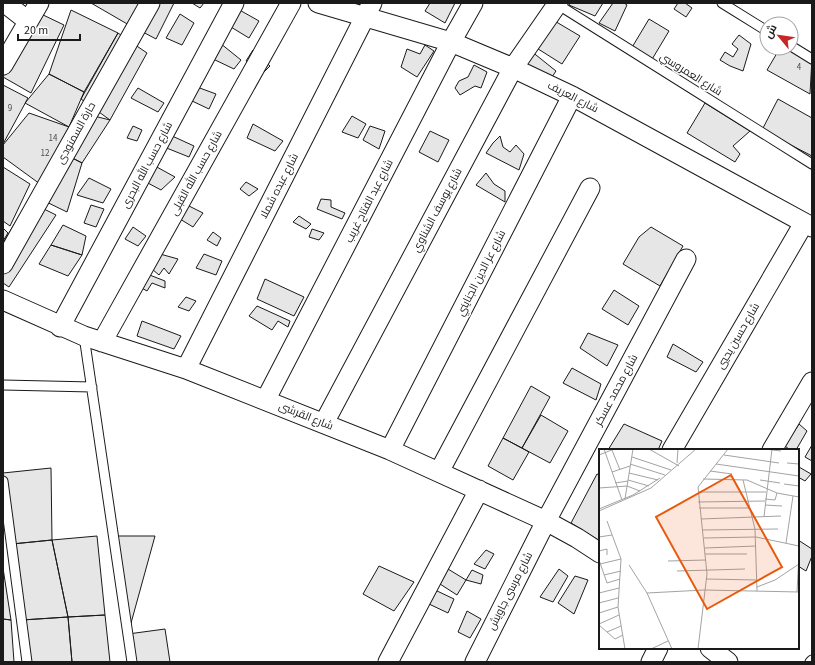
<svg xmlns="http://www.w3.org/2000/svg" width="815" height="665" font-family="'Source Sans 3',Cairo,sans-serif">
<rect width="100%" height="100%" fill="#fff"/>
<path fill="#e6e6e6" stroke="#1a1a1a" d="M91 3H140L129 25Z
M154 3H174L156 39 141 31Z
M192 3H204L200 8Z
M430 3H455L445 23 425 11Z
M570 3H603L595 16 569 5Z
M613 3H624L627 5 615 31 599 23Z
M678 3H685L692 8 686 17 674 9Z
M236 8 259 21 249 38 226 24Z
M71 10 118 33 84 92 49 74Z
M39 13 64 25 31 93 3 77V66Z
M180 14 194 23 182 45 166 38Z
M649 19 669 31 651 61 631 49Z
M553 20 580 36 562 64 535 47Z
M118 33 147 53 110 120 81 99Z
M739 35 751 44 743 71 730 66 720 60 725 52 733 57 738 49 732 44Z
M215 39 241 60 234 69 211 58Z
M425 45 434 51 417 77 401 67 407 49 420 54Z
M780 48H791L812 58 810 94 767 70Z
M253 50 270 66 264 72 246 61Z
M531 51 556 71 550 80 522 64Z
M474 65 487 72 481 88 475 86 460 95 455 88 459 81 468 77Z
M49 74 84 92 69 127 25 103Z
M3 85 28 98 3 144Z
M197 87 216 94 209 109 190 100Z
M138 88 164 103 158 112 131 98Z
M778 99 812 118V156L762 130Z
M705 103 750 131 733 146 740 154 735 162 687 133Z
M29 113 69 127 40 184 3 157V145Z
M82 113 110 120 82 163 57 150Z
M352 116 366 124 358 138 342 132Z
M253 124 283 141 275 151 247 138Z
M133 126 142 130 137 141 127 138Z
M370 126 385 131 379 149 363 140Z
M430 131 449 140 438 162 419 152Z
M170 135 194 146 189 157 164 147Z
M500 136 503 147 510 152 516 145 524 154 519 170 486 153 493 143Z
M57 150 82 163 67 212 32 195Z
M155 166 175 177 161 190 146 182Z
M3 167 30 184 10 226 3 221Z
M486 173 494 184 505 191V202L476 185Z
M89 178 111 189 103 203 77 195Z
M246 182 258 189 249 196 240 189Z
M321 199 331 200V207L345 213 342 219 317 209Z
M28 201 56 215 9 287 3 283V243Z
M91 205 104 209 96 227 84 223Z
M187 205 203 213 193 227 180 219Z
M299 216 311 224 306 229 293 222Z
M63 225 86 236 82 255 51 245Z
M133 227 146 236 138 246 125 239Z
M651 227 683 246 660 286 623 264 639 237Z
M3 228 8 233 3 241Z
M312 229 324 233 319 240 309 237Z
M213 232 221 238 217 246 207 240Z
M51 245 82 255 68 276 39 264Z
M160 254 178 259 169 274 164 268 159 275 152 269Z
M204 254 222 261 216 275 196 268Z
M147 274 165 281V288L152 283 147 291 140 287Z
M265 279 304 297 294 316 257 299Z
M614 290 639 306 628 325 602 309Z
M186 297 196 301 189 311 178 307Z
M257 306 290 321 288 327 278 321 272 330 249 316Z
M142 321 181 336 174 349 137 336Z
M588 333 618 345 607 366 580 348Z
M673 344 703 362 696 372 667 357Z
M572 368 601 384 596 400 563 383Z
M531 386 550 397 522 448 503 438Z
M541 415 568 431 550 463 522 448Z
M624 424 662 441 658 450H608Z
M799 424 807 431 796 450H790L785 446Z
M503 438 529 452 513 480 488 466Z
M812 445V461L805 457Z
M799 467 811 474 805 481 798 477Z
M51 468 52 540 12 544 3 481V473Z
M597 474 600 475V541L571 523Z
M97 536 105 615 68 617 52 540Z
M114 536H155L128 634Z
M52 540 68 617 22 620 12 544Z
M798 540 812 549V556L806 571 798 566Z
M486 550 494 554 485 569 474 564Z
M379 566 414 582 394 611 363 594Z
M3 568 11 620 3 619Z
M448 569 466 580 457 595 440 584Z
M559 569 568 576 553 602 540 597Z
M472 570 483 575 481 584 466 580Z
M575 576 588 580 574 614 558 603Z
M435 590 454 599 448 613 429 604Z
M467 611 481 619 470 638 458 632Z
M105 615 110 662H72L68 617Z
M68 617 72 662H30L22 620Z
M3 619 11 620 14 662H3Z
M165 629 170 662H133L128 634Z"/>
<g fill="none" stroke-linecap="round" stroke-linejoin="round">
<defs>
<path id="lane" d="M722 3 767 31
M557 4 812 164
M791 46 812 59
M84 336 132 662
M3 385 92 387
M3 481 27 662
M810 662 812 660"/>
<path id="street" d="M5 3 28 21
M318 3 451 42 513 68 572 96 812 227
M3 65 39 3
M3 264 150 3
M3 300 84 336 186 369 390 450 546 521 577 538 600 553
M60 327 234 3
M102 342 291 3
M186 369 372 3
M266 399 451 42 473 3
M324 423 513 68 558 3
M390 450 572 96
M672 450 804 223
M772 450 812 382
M439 472 590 188
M710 648 728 662
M388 662 479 490
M475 662 546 521 686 259
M651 662 658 648"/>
</defs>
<use href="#lane" stroke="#1a1a1a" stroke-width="11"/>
<use href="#street" stroke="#1a1a1a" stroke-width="21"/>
<use href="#lane" stroke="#fff" stroke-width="9"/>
<use href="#street" stroke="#fff" stroke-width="19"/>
</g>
<g text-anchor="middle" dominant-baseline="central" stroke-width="3" stroke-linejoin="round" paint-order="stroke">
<g font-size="9" fill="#4d4d4d">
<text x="799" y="67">4</text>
<text x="10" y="108">9</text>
<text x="53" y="138">14</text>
<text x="45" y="153">12</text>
</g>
<g font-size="11" fill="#1a1a1a" stroke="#fff">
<text transform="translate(691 74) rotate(32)">شارع العمروسي</text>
<text transform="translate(573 97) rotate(27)">شارع العريف</text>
<text transform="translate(76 133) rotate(-61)">حارة السمنودى</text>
<text transform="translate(147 165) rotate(-62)">شارع حسب الله البحرى</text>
<text transform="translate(196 173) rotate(-61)">شارع حسب الله القبلى</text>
<text transform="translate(279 186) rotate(-63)">شارع عبده شملا</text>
<text transform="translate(369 201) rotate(-63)">شارع عبد الفتاح غريب</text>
<text transform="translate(437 210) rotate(-62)">شارع يوسف الشناوي</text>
<text transform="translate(481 273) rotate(-63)">شارع عز الدين الجنايني</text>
<text transform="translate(738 336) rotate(-60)">شارع حسين يحيي</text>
<text transform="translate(616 390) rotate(-62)">شارع محمد عسكر</text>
<text transform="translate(306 416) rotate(22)">شارع القرشى</text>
<text transform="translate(510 591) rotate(-63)">شارع مرسى جاويش</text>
</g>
</g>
<g transform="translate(599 449)">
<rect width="200" height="200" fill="#fff"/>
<path fill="none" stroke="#a3a3a3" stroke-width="1" d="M5 0 23 51M50 0 80 17M166 0 182 2M13 1 21 21M0 6 15 0M125 6 180 14M33 8 72 21M78 14 79 0M188 14 200 15M31 15 66 26M117 15 200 27M111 22 133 25M13 23 31 17M30 24 59 31M104 30 148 31 178 44 200 48M29 31 50 37M144 31 156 80 158 142M161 31 181 34M16 34 29 32M185 35 200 37M0 39 28 37 41 42M99 43H167M26 50 34 0M166 50 176 51 178 44M99 53 166 52M166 56 183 57M100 59H151M0 60 34 46 61 29M0 62 52 39 97 0M165 68 173 0M102 70 182 67M8 72 22 110 19 158 26 200M104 81 179 80M0 88 13 86M105 89 157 88 200 97M187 94 194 47M106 99 157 97M0 102 8 100V106M106 105H148M0 111 8 134 21 130M69 112 107 111M1 115 22 110M30 116 48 144 73 200M78 122 146 120M5 126 22 122M107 130 158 131M158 138 176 131 200 115M198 143 200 106M0 144 20 139M48 144 105 141 200 143M0 154 19 149M0 164 19 158M0 175 20 166M0 176 16 190 24 186M8 183 22 177M52 200 69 192M99 200 108 125 99 38 129 0"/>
<path fill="#e8590c" fill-opacity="0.15" stroke="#e8590c" stroke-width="2" d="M132 26 183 118 108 160 57 68Z"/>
<rect width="200" height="200" fill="none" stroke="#1a1a1a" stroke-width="2"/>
</g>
<rect width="815" height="665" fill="none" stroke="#1a1a1a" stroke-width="8"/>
<g transform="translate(779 36) rotate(299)"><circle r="19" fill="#ffffff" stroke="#a3a3a3"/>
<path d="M0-3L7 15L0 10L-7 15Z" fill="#c62828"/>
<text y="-6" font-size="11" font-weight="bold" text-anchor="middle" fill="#1a1a1a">ش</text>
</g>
<path d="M18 34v6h62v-6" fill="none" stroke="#1a1a1a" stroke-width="2"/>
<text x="24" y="34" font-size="12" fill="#1a1a1a" stroke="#ffffff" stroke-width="3" paint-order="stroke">20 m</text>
</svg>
